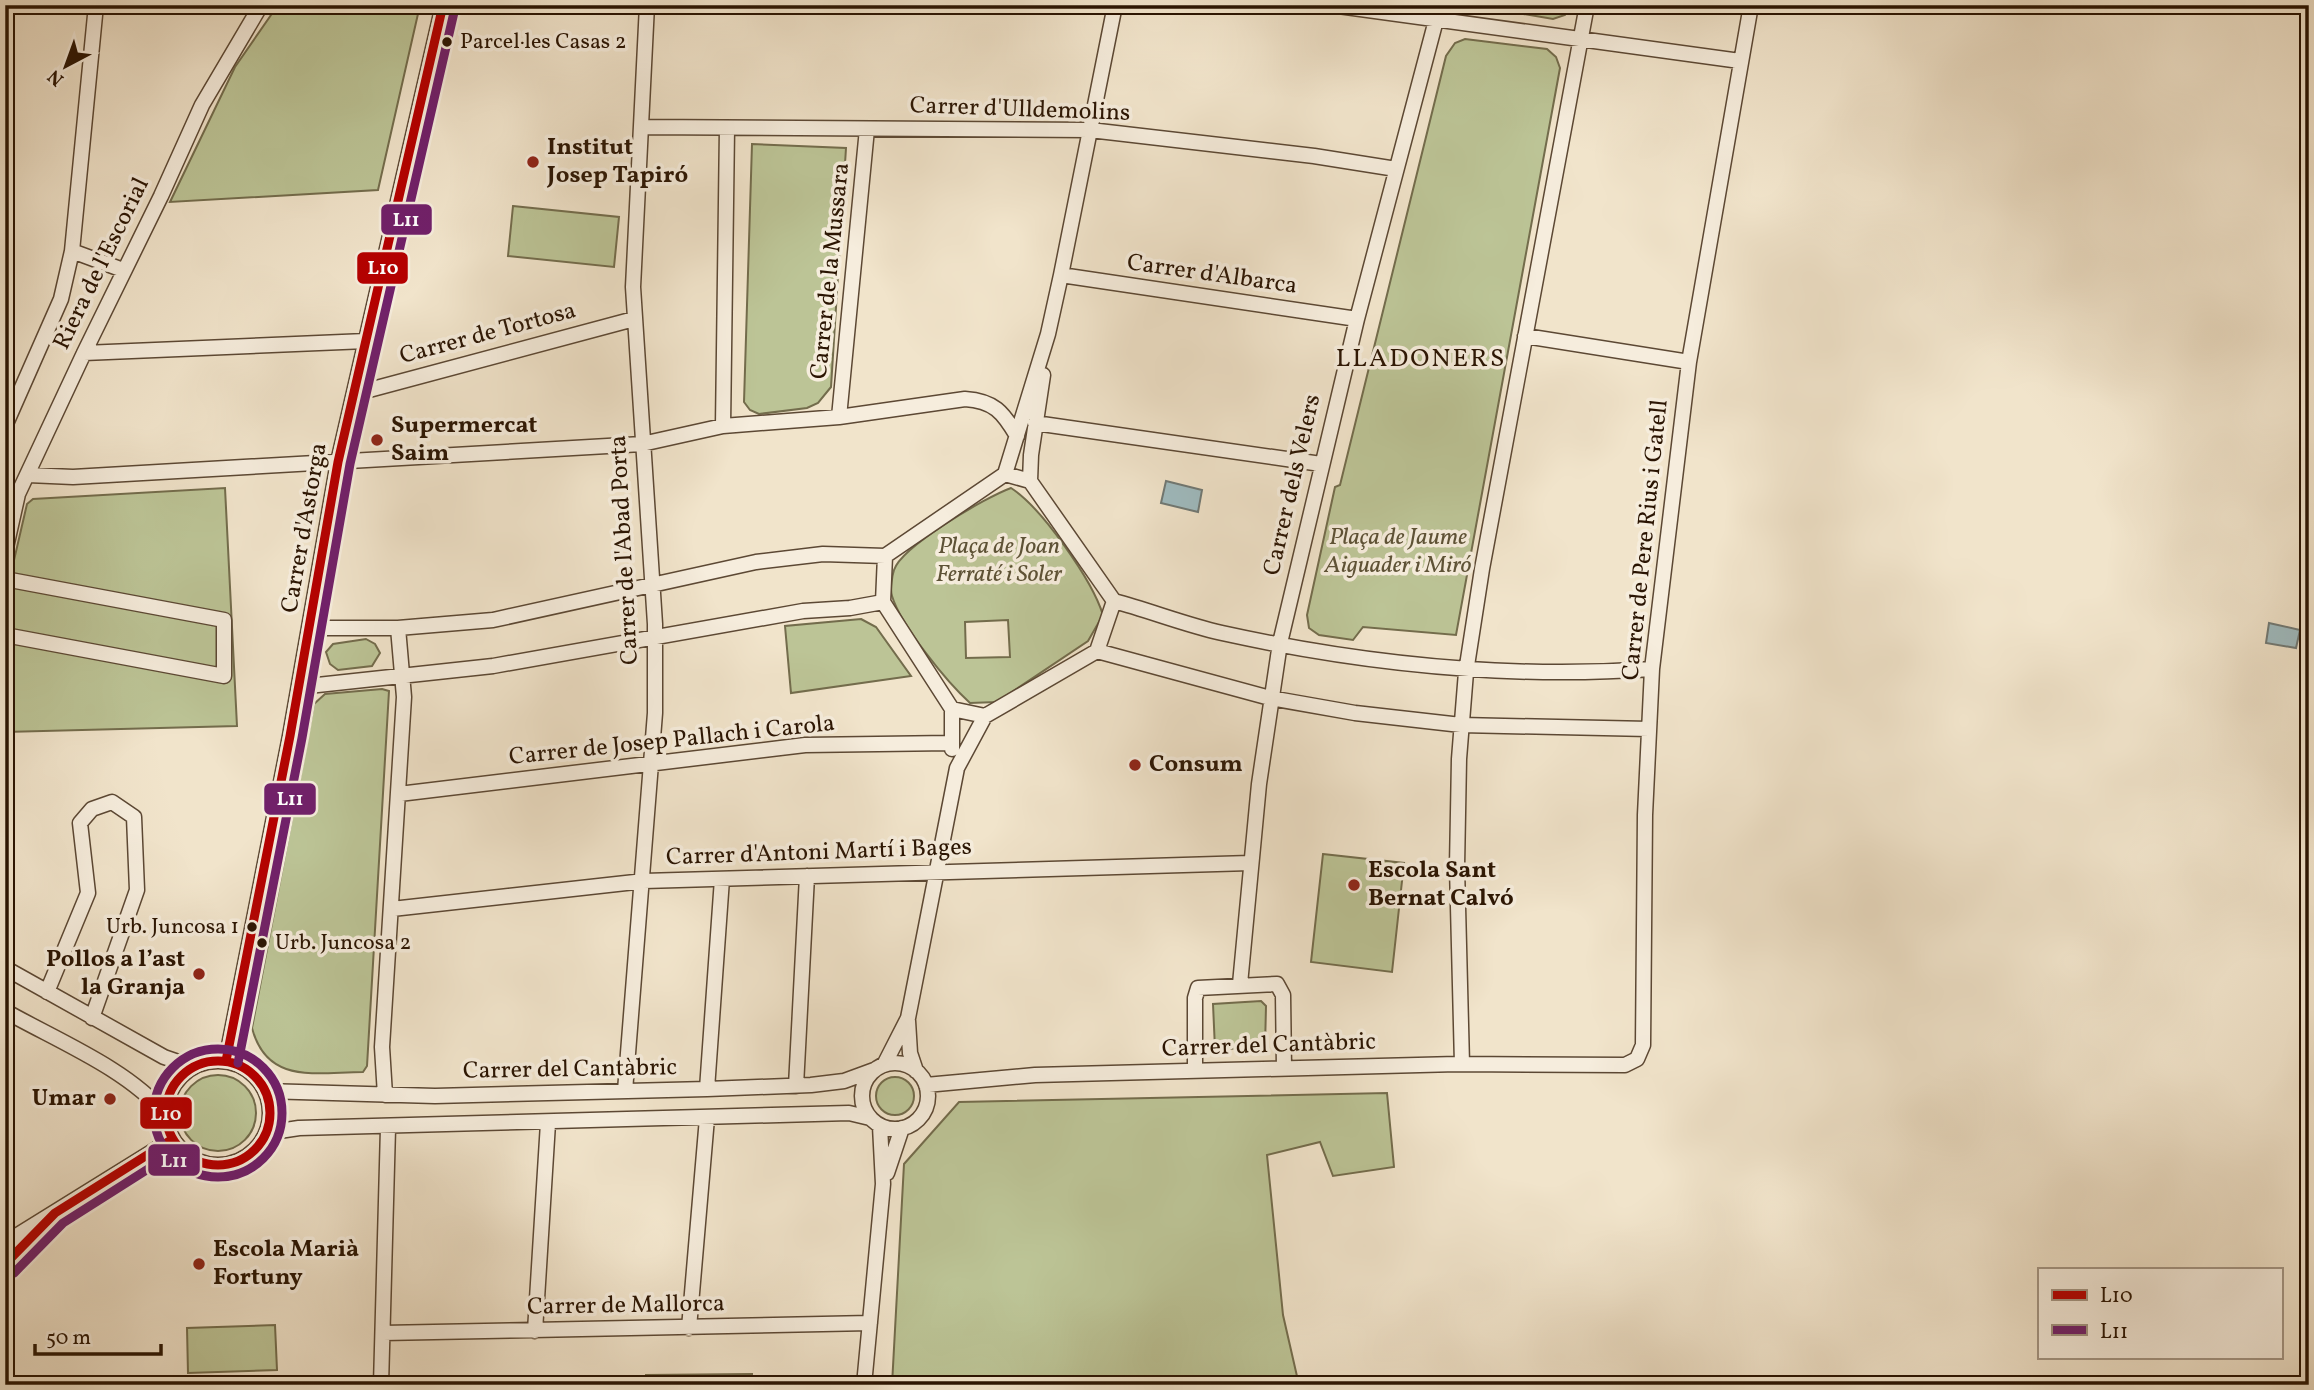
<svg xmlns="http://www.w3.org/2000/svg" width="2314" height="1390" font-family="Vollkorn,serif">
<rect width="100%" height="100%" fill="#f1e4cb"/>
<filter id="stains"><feTurbulence type="fractalNoise" baseFrequency=".00286" numOctaves="4"/><feColorMatrix values="0 0 0 0 .2 0 0 0 0 .09 0 0 0 0 .02 0 0 0 .5 -.17"/></filter>
<radialGradient id="worn" r=".72"><stop offset=".6" stop-color="#630" stop-opacity="0"/><stop offset="1" stop-color="#630" stop-opacity=".3"/></radialGradient>
<path fill="#bcc496" stroke="#736c4c" stroke-width="2" fill-rule="evenodd" d="M278 5H420L378 190 170 202 235 67Z
M1471 5H1571L1565 15 1553 19Z
M1465 39 1547 49 1556 57 1560 68 1456 635 1363 627 1353 640 1319 635 1309 628 1307 615 1335 487 1340 485 1446 56 1455 43Z
M752 144 846 148 831 387 818 403 807 408 759 414 750 410 744 402Z
M513 206 619 217 614 267 508 256Z
M225 488 237 726 5 732V599L27 504 33 499Z
M1011 488C1042 508 1092 580 1103 615L1088 641 997 702 970 703C947 682 901 626 892 596 890 590 892 576 894 570 902 546 986 497 1011 488ZM1008 620 1010 657 966 658 965 622Z
M861 619 876 627 911 676 791 693 785 626Z
M366 639 375 644 380 653 372 666 338 670 330 664 326 652 333 644Z
M382 689 389 691 367 1066 363 1072C316 1072 267 1085 252 1028L314 704 325 694Z
M1323 854 1404 863 1392 972 1311 962Z
M1261 1001 1266 1006 1265 1048 1215 1049 1213 1004Z
M180 1113a38 38 0 1 1 76 0a38 38 0 1 1-76 0Z
M876 1096a19 19 0 1 1 38 0a19 19 0 1 1-38 0Z
M1387 1093 1394 1167 1333 1176 1320 1142 1267 1155 1283 1315 1299 1385H892L904 1164 959 1102Z
M275 1325 277 1370 188 1373 187 1328Z
M752 1374V1385H646V1375Z"/>
<path fill="#9fbcc1" stroke="#707975" stroke-width="2" d="M1166 481 1202 490 1198 512 1161 503Z
M2269 623 2300 630 2296 648 2266 643Z"/>
<g fill="none" stroke-linecap="round" stroke-linejoin="round">
<defs>
<path id="street" d="M1331 5 1740 61
M641 127 1090 130 1314 156 1396 169
M72 251 123 270
M1061 275 1357 319
M1525 336 1689 362
M84 353 366 341
M354 394 634 319
M839 417 867 129
M1035 423 1321 464
M5 426 61 299 72 251 96 5
M723 426 727 128
M1005 474 1030 481 1114 601 1097 651 985 716 952 709 883 602 885 556Z
M1005 474 1048 334 1061 275 1115 5
M28 475 73 477 642 444 723 426 839 417 965 399C994 401 1003 412 1017 436
M1030 481 1031 455 1043 375
M5 552 18 494 84 353 161 196 202 105 261 5
M5 579 224 620V676L5 635
M1114 601C1151 611 1186 625 1222 633 1363 664 1509 679 1652 669
M310 628H398L493 620 756 562 823 554 885 556
M1097 651 1270 698 1355 713 1461 725 1649 729
M299 687 493 666 803 611 850 608 883 602
M952 749V709
M399 794 805 745 950 743
M392 909 644 881 1250 863
M5 968 164 1057 193 1067
M1240 984 1259 784 1280 643 1357 319 1440 5
M47 992 88 893 80 823 92 809 112 802 134 817 137 890 92 1018
M5 1011C56 1040 128 1069 165 1114
M908 1021 910 1053 916 1071
M166 1113a52 52 0 1 1 104 0a52 52 0 1 1-104 0Z
M226 1061 290 736 338 462 443 5
M862 1096a33 33 0 1 1 66 0a33 33 0 1 1-66 0Z
M1462 1064 1457 867 1459 759 1466 672 1482 569 1587 5
M884 1065 908 1018 957 768 985 716
M1195 1071V998L1198 988 1277 984 1283 995 1284 1068
M926 1085 1035 1075 1457 1064 1625 1065 1637 1059 1643 1045 1645 815 1652 669 1689 362 1751 5
M796 1086 807 876
M707 1089 722 879
M265 1091 435 1096 707 1089 811 1085 844 1081 874 1070
M625 1091 655 713V624L633 287 647 5
M385 1095 382 1047 404 697 398 628
M266 1133 299 1128 849 1113 870 1118
M887 1173 902 1128
M5 1243 171 1140
M5 1264 37 1231
M689 1328 707 1118
M535 1331 548 1123
M383 1333 870 1323
M381 1385 388 1128
M864 1385 883 1184 880 1126"/>
</defs>
<use href="#street" stroke="#5c4834" stroke-width="17"/>
<use href="#street" stroke="#f6eddd" stroke-width="14"/>
<defs>
<path id="bus-1" d="M166 1113a52 52 0 1 1 104 0a52 52 0 1 1-104 0Z
M226 1061 290 736 338 462 443 5
M5 1264 55 1213 171 1140"/>
<path id="bus-2" d="M154 1113a64 64 0 1 1 128 0a64 64 0 1 1-128 0Z
M238 1063 302 738 350 464 455 8
M14 1273 63 1223 178 1150"/>
</defs>
<use href="#bus-1" stroke="#f6eddd" stroke-width="14"/>
<use href="#bus-2" stroke="#f6eddd" stroke-width="14"/>
<use href="#bus-1" stroke="#b50000" stroke-width="9"/>
<use href="#bus-2" stroke="#71206a" stroke-width="9"/>
</g>
<g fill="#2a1402" stroke="#f6eddd" stroke-width="2.5">
<circle cx="447" cy="42" r="6"/>
<circle cx="252" cy="927" r="6"/>
<circle cx="262" cy="943" r="6"/>
</g>
<g fill="#8f2418" stroke="#f6eddd" stroke-width="2.5">
<circle cx="533" cy="162" r="7"/>
<circle cx="377" cy="440" r="7"/>
<circle cx="1135" cy="765" r="7"/>
<circle cx="1354" cy="885" r="7"/>
<circle cx="199" cy="974" r="7"/>
<circle cx="110" cy="1099" r="7"/>
<circle cx="199" cy="1264" r="7"/>
</g>
<g text-anchor="middle" dominant-baseline="central" stroke-width="7" stroke-linejoin="round" paint-order="stroke">
<g font-size="22" fill="#2a1402" stroke="#f6eddd" text-anchor="start">
<text x="460" y="42">Parcel·les Casas 2</text>
<text x="239" y="927" text-anchor="end">Urb. Juncosa 1</text>
<text x="275" y="943">Urb. Juncosa 2</text>
</g>
<g font-size="24" fill="#2a1402" stroke="#f6eddd">
<text transform="translate(1020 110) rotate(2)">Carrer d'Ulldemolins</text>
<text transform="translate(102 264) rotate(-64)">Riera de l'Escorial</text>
<text transform="translate(831 271) rotate(-84)">Carrer de la Mussara</text>
<text transform="translate(1212 275) rotate(8)">Carrer d'Albarca</text>
<text transform="translate(488 334) rotate(-15)">Carrer de Tortosa</text>
<text transform="translate(1293 485) rotate(-77)">Carrer dels Velers</text>
<text transform="translate(305 528) rotate(-80)">Carrer d'Astorga</text>
<text transform="translate(1646 540) rotate(-84)">Carrer de Pere Rius i Gatell</text>
<text transform="translate(625 550) rotate(-93)">Carrer de l'Abad Porta</text>
<text transform="translate(672 741) rotate(-6)">Carrer de Josep Pallach i Carola</text>
<text transform="translate(819 853) rotate(-2)">Carrer d'Antoni Martí i Bages</text>
<text transform="translate(1269 1046) rotate(-2)">Carrer del Cantàbric</text>
<text transform="translate(570 1070) rotate(-1)">Carrer del Cantàbric</text>
<text transform="translate(626 1306) rotate(-1)">Carrer de Mallorca</text>
</g>
<g font-size="24" font-weight="bold" fill="#2a1402" stroke="#f6eddd" text-anchor="start">
<text x="547" y="148">Institut<tspan x="547" dy="28">Josep Tapiró</tspan></text>
<text x="391" y="426">Supermercat<tspan x="391" dy="28">Saim</tspan></text>
<text x="1149" y="765">Consum</text>
<text x="1368" y="871">Escola Sant<tspan x="1368" dy="28">Bernat Calvó</tspan></text>
<text x="185" y="960" text-anchor="end">Pollos a l’ast<tspan x="185" dy="28">la Granja</tspan></text>
<text x="96" y="1099" text-anchor="end">Umar</text>
<text x="213" y="1250">Escola Marià<tspan x="213" dy="28">Fortuny</tspan></text>
</g>
<g font-size="24" font-style="italic" fill="#5d5236" stroke="#f6eddd">
<text x="1398" y="538">Plaça de Jaume<tspan x="1398" dy="28">Aiguader i Miró</tspan></text>
<text x="999" y="547">Plaça de Joan<tspan x="999" dy="28">Ferraté i Soler</tspan></text>
</g>
<g font-size="26" letter-spacing="2" fill="#2a1402" stroke="#f6eddd">
<text x="1421" y="359">LLADONERS</text>
</g>
</g>
<g stroke="#f6eddd" stroke-width="2.5">
<rect x="380" y="203" width="53" height="33" rx="7" fill="#71206a"/>
<rect x="356" y="251" width="53" height="34" rx="7" fill="#b50000"/>
<rect x="263" y="782" width="54" height="34" rx="7" fill="#71206a"/>
<rect x="139" y="1096" width="54" height="34" rx="7" fill="#b50000"/>
<rect x="147" y="1143" width="54" height="34" rx="7" fill="#71206a"/>
</g>
<g font-size="19" text-anchor="middle" font-weight="bold" fill="#fff">
<text x="406" y="226">L11</text>
<text x="383" y="274">L10</text>
<text x="290" y="805">L11</text>
<text x="166" y="1120">L10</text>
<text x="174" y="1167">L11</text>
</g>
<rect width="2314" height="1390" fill="none" stroke="#f1e4cb" stroke-width="28"/>
<rect x="7" y="7" width="2300" height="1376" fill="none" stroke="#2a1402" stroke-width="3.5"/>
<rect x="14" y="14" width="2286" height="1362" fill="none" stroke="#2a1402" stroke-width="2"/>
<rect x="2038" y="1268" width="245" height="91" fill="#f6eddd" stroke="#a49685" stroke-width="2"/>
<rect x="2052" y="1290" width="35" height="10" fill="#b50000" stroke="#a49685" stroke-width="2"/>
<text x="2100" y="1302" font-size="21" fill="#2a1402">L10</text>
<rect x="2052" y="1325" width="35" height="10" fill="#71206a" stroke="#a49685" stroke-width="2"/>
<text x="2100" y="1338" font-size="21" fill="#2a1402">L11</text>
<g transform="translate(66 66) rotate(221)" stroke="#f6eddd" stroke-width="5" paint-order="stroke">
<path d="M0-5L12 26L0 18L-12 26Z" fill="#2a1402"/>
<text y="-10" font-size="19" font-weight="bold" text-anchor="middle" fill="#2a1402">N</text>
</g>
<path d="M35 1344v10h126v-10" fill="none" stroke="#2a1402" stroke-width="3.5"/>
<text x="46" y="1344" font-size="21" fill="#2a1402" stroke="#f6eddd" stroke-width="5" paint-order="stroke">50 m</text>
<rect width="100%" height="100%" filter="url(#stains)"/>
<rect width="100%" height="100%" fill="url(#worn)"/>
</svg>
